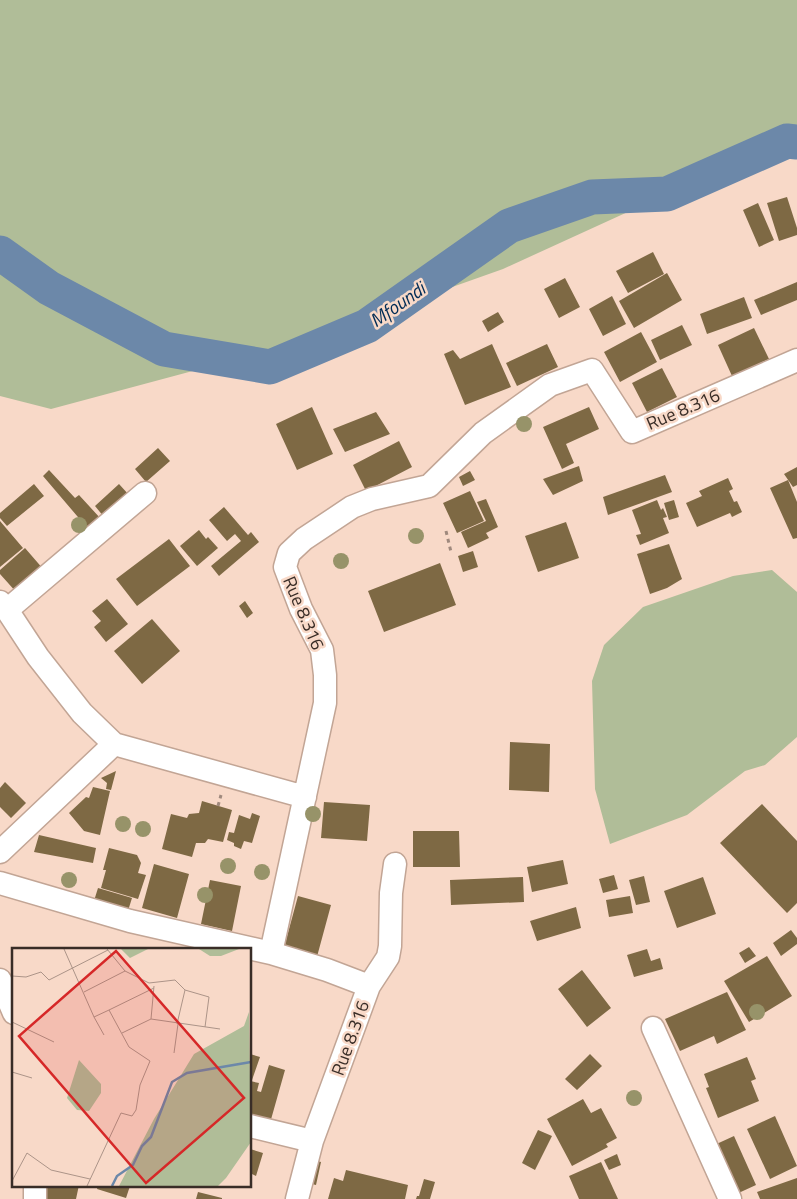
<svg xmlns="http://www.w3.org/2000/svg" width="797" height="1199" font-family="'Titillium Web',sans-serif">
<rect width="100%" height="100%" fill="#f8d9c8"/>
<path fill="#b0bd98" d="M0 0H797V144L713 173 503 269 286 346 51 409 0 396Z
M772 570 797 592V737L765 765 745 771 687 815 610 844 595 789 592 681 604 645 643 607 733 576Z"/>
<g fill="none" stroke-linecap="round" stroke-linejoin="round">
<path stroke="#6c88a9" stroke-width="35" d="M0 253 49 288 164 349 270 367 367 326 509 226 592 197 667 194 787 141 797 142"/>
</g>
<path fill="#7e6944" d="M787 197 797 228V235L779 241 767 203Z
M758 203 774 240 759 247 743 210Z
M653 252 664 274 628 293 616 271Z
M667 273 682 300 634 328 619 301Z
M565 278 580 307 559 318 544 289Z
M797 282V300L761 315 754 300Z
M612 296 626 324 603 336 589 309Z
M744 297 752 318 707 334 700 314Z
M498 312 504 322 488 332 482 321Z
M682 325 692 345 660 360 651 340Z
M754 328 769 359 732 376 718 345Z
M641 332 657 362 620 382 604 352Z
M492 344 511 387 465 405 444 354 453 350 460 359Z
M547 344 558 367 517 386 506 363Z
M662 368 677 397 647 412 632 383Z
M312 407 333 454 297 470 276 424Z
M589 407 599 429 566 444 574 463 562 469 543 427Z
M376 412 390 434 345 452 333 429Z
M399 441 412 467 366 491 353 465Z
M158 448 170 461 146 482 135 469Z
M579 466 583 481 553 495 543 479Z
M797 467V485L793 487 784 474Z
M49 470 75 498 79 495 101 519 89 530 43 476Z
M470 471 475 480 463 486 459 477Z
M665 475 672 492 608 515 603 497Z
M728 478 733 489 729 491 734 502 737 501 742 512 732 517 730 513 697 527 686 503 702 496 699 491Z
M788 480 797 502V538L793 539 770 488Z
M34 484 44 496 7 526 0 518V513Z
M119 484 129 495 104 517 95 506Z
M470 491 484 521 457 533 443 503Z
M486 499 498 527 486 533 489 538 468 548 461 532 486 521 477 502Z
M657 500 661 510 663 508 667 517 663 518 669 533 640 545 636 535 641 534 632 510Z
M674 500 679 517 669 520 664 503Z
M224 507 248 535 251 532 259 542 219 576 211 566 241 541 235 534 227 541 209 520Z
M0 521 23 548 0 567Z
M566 522 579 558 538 572 525 536Z
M199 530 206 539 208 537 218 548 197 566 180 546Z
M169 539 190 566 137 606 116 579Z
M669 544 682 579 667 588 650 594 637 554Z
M25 548 44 570 17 593 0 574V570Z
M473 551 478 567 463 572 458 556Z
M440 563 456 605 384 632 368 591Z
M107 599 128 624 106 642 94 627 101 621 92 611Z
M245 601 253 613 247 618 239 606Z
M152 619 180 651 142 684 114 651Z
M510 742 550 744 549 792 509 790Z
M116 771 111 790 106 789 107 783 101 778Z
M5 782 26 803 11 818 0 807V788Z
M93 787 110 791 100 835 84 831 69 813 86 797 89 798Z
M202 801 232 810 223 842 208 839 205 843H196L192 857 162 849 171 814 187 818 189 814 199 813Z
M324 802 370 805 367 841 321 838Z
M762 804 797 841V903L787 913 720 843Z
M252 813 260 816 252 843 244 841 241 849 234 846V843L227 840 229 832 234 833 239 815 250 819Z
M413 831H459L460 867H413Z
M39 835 96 848 93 863 34 852Z
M109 848 137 855 141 863 138 873 146 875 138 899 101 888 106 870H103Z
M563 860 568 884 532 892 527 867Z
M154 864 189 874 177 918 142 908Z
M614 875 618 889 603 893 599 879Z
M644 876 650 902 636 905 629 880Z
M523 877 524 902 451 905 450 880Z
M703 877 716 914 677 928 664 891Z
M210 880 241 886 232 931 201 924Z
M98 888 132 898 127 914 93 904Z
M298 896 331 905 315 964 282 955Z
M630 896 633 913 609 917 606 900Z
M576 907 581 928 537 941 530 921Z
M791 930 797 938V944L781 956 773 943Z
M749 947 756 956 745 963 739 953Z
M647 949 651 961 660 958 663 969 634 977 627 955Z
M767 956 792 996 749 1022 724 981Z
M582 970 611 1008 587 1027 558 989Z
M727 992 746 1030 717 1044 714 1036 680 1051 665 1019Z
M250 1054 260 1057 252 1080H250Z
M590 1054 602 1066 577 1090 565 1079Z
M747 1057 756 1079 751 1081 759 1101 718 1118 706 1088 709 1087 704 1074Z
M269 1065 285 1070 270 1123 250 1115V1081L259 1083 257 1091 261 1092Z
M583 1099 591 1113 601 1108 617 1138 606 1144 608 1147 572 1166 547 1119Z
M775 1116 797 1166 770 1179 747 1129Z
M538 1130 552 1136 535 1170 522 1163Z
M734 1136 756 1185 732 1196 710 1147Z
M250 1149 263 1153 256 1176 252 1174 251 1180Z
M617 1154 621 1165 609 1170 604 1160Z
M305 1158 321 1162 316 1185 300 1181Z
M601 1162 618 1199H579L569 1176Z
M346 1170 408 1185 405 1199H328L334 1178 343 1181Z
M797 1178V1199H760L757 1192Z
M424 1179 435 1182 430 1199H416L417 1196H419Z
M46 1185H79L76 1199H44Z
M98 1185H126L130 1186 126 1198 97 1189Z
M198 1192 222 1198V1199H196Z"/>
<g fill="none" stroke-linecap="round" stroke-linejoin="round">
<defs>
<path id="minor" d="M0 602 7 610 38 657 82 713 114 744 305 797
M7 610 145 493
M0 852 114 744
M0 883 130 921 271 953
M0 980 14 1013
M369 986 388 957 390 946 391 893 395 864
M653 1028 730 1199
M250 1126 312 1141
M35 1185V1199
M297 1199 312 1141 369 986 327 970 271 953 325 703V675L322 650 301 609 285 567 289 553 304 539 352 507 372 499 429 486 483 433 550 385 592 370 632 432 797 360"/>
</defs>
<use href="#minor" stroke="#c2a595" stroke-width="25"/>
<path stroke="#9f897d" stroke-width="3" stroke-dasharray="4 4" stroke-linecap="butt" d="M446 531 451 552
M218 806 221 795"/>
<use href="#minor" stroke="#fff" stroke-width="22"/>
</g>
<g fill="#979369">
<circle cx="524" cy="424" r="8"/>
<circle cx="79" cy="525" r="8"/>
<circle cx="416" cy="536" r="8"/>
<circle cx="341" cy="561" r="8"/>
<circle cx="313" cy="814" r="8"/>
<circle cx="123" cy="824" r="8"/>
<circle cx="143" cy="829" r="8"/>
<circle cx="228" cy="866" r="8"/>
<circle cx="262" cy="872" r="8"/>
<circle cx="69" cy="880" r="8"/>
<circle cx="205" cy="895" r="8"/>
<circle cx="757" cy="1012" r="8"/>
<circle cx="634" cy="1098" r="8"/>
</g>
<g text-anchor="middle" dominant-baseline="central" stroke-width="5" stroke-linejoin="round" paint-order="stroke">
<g font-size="18" fill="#392d27" stroke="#f8d9c8">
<text transform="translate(683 409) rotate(-23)">Rue 8.316</text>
<text transform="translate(304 613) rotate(67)">Rue 8.316</text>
<text transform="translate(350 1038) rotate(-70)">Rue 8.316</text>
</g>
<g font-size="19" font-style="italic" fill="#002c56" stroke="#f8d9c8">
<text transform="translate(397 304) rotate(-35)">Mfoundi</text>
</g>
</g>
<g transform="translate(12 948)">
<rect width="239" height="239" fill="#f8d9c8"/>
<path d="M109 1H136L118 10ZM187 1H227L209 8H198ZM237 64 239 194 214 230 206 238H107L142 171 182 106 232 78ZM67 112 89 136V145L77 163 65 162 55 150Z" fill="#b0bd98"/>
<path fill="none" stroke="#6c88a9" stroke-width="2.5" d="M100 238 105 228 121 217 130 198 139 189 160 134 175 125 239 114"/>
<path fill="none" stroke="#ac9488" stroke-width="1" d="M52 1 82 69 97 62 117 99 138 113 128 137 124 162 120 168 109 165 75 238M95 1 113 23 137 35 163 32 173 42 197 49 193 79M0 28 14 29 29 24 37 32 96 2M72 44 113 23M97 62 142 40M82 69 92 87M139 71 142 38M0 74 42 94M165 76 173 42M110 85 139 71 208 81M162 105 166 76M0 124 20 130M0 233 15 205 39 222 78 231"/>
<path fill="#d62828" fill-opacity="0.15" stroke="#d62828" stroke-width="2.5" d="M104 3 232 150 134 235 7 88Z"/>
<rect width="239" height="239" fill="none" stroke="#392d27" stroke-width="2.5"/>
</g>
</svg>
